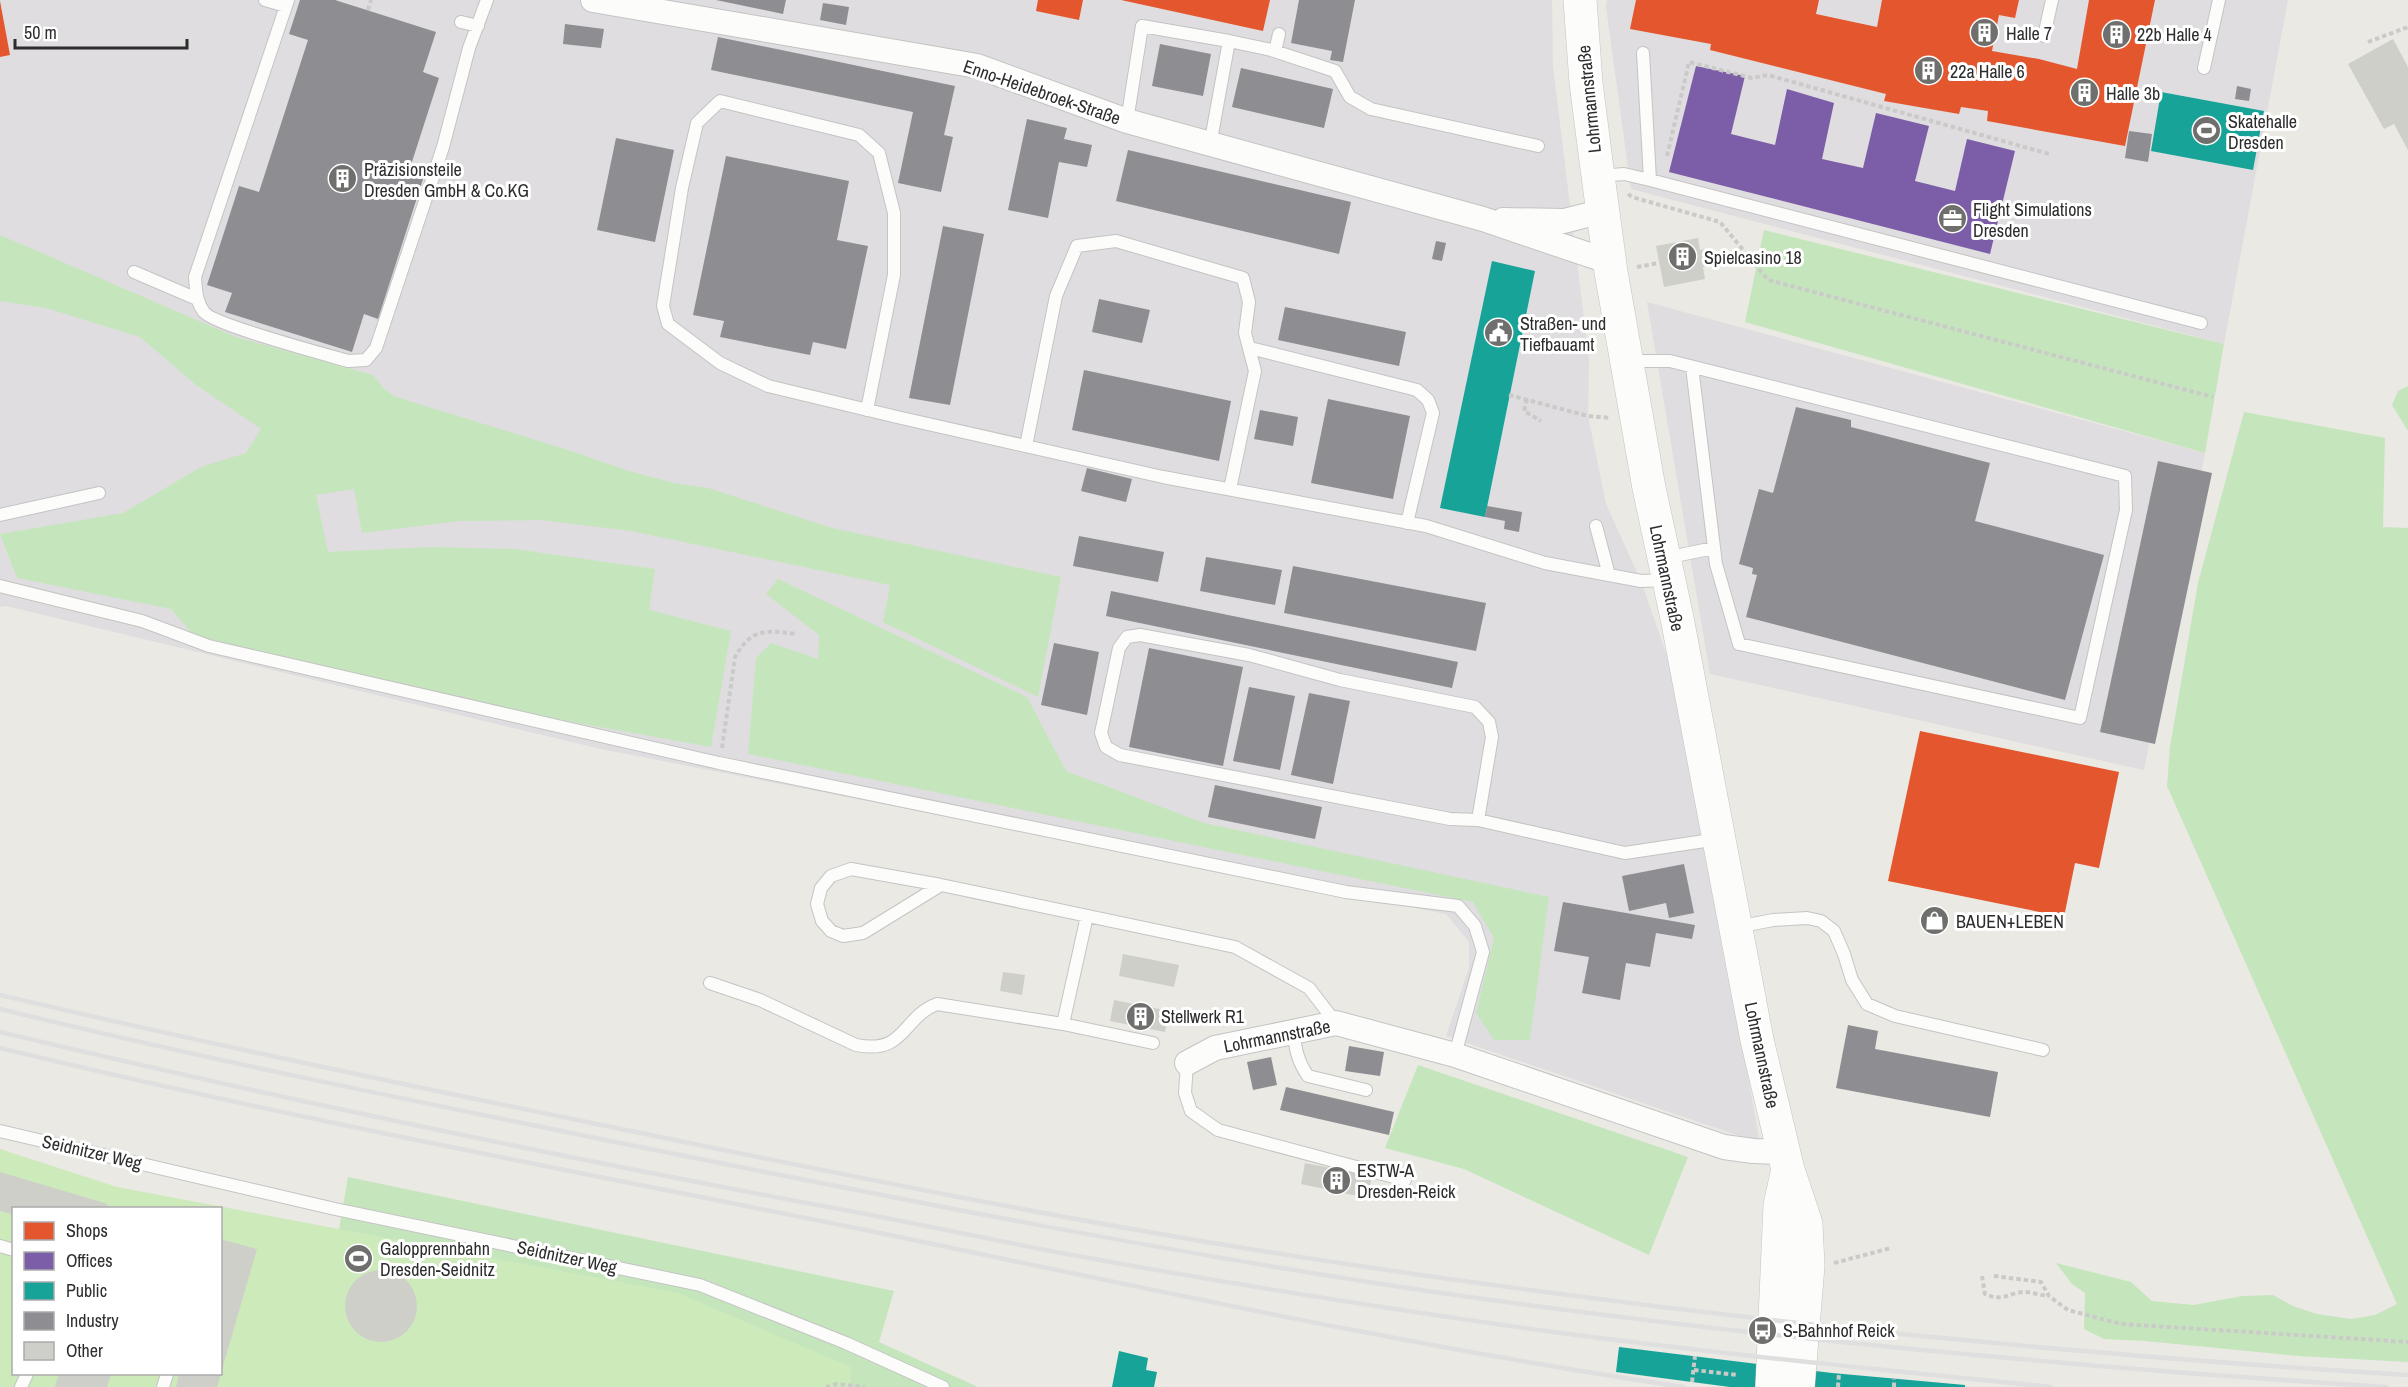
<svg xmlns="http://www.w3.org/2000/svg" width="2408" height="1387" font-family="'Archivo Narrow',sans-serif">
<rect width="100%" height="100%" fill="#eae9e4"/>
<path fill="#dfdddf" d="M0 0H1552L1553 67 1589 360 1588 416 1606 504 1641 581 1677 685 1760 1143 1446 1036 1469 968V942L1446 914 601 749 6 606 0 607Z
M1607 0H2288L2224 344 1631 189 1606 7Z
M1647 302 2205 453 2144 770 1710 674Z"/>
<path fill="#c5e6bd" d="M1764 230 2224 344 2205 453 1745 322Z
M0 235 236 337 373 375 384 389 396 397 565 449 629 471 674 483 708 488 832 528 1061 577 1038 697 883 622 890 585 631 531 541 520 459 521 362 533 354 489 316 495 328 552 430 547 515 549 655 569 649 610 731 631 711 747 522 713 194 636 171 609 17 578 0 534 123 513 201 467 246 453 261 429 196 385 140 337 46 308 0 301Z
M2408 386V431L2392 405 2398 391Z
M2244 412 2385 438 2383 527 2408 528V1362L2299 1356 2145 1341 2104 1339 2084 1329 2085 1293 2072 1284 2056 1263 2131 1282 2152 1301 2194 1305 2242 1296 2273 1295 2293 1306 2317 1314 2351 1319 2375 1315 2397 1304 2167 786 2170 747 2198 583Z
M778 579 1027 697 1066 771 1204 823 1549 897 1530 1040H1494L1476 1013 1494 938 1473 902 748 754 756 658 771 643 818 659 819 635 766 594Z
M1418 1065 1688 1157 1649 1255 1464 1169 1385 1148Z
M348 1177 894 1291 879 1342 978 1387H664L336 1247Z"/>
<path fill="#cdeabb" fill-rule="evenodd" d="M0 1149 117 1187 678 1293 851 1367 850 1387H0ZM14 1208H220V1374H14Z"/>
<path fill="#e4572e" d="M1038 0H1083L1079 20 1036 11Z
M1121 0H1270L1263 31Z
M1636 0H1819L1816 14 1877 27 1882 0H2019L2015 18 1999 15 1992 51 2039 59 2077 69 2089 0H2155L2125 146 1987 121 1988 111 1961 107 1959 114 1884 101 1886 94 1710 50 1711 44 1630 29Z
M0 1 10 55 0 57Z
M1920 731 2119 772 2099 868 2075 863 2064 917 1888 881Z"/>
<path fill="#7b5ea7" d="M1696 66 1745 76 1731 134 1775 145 1787 89 1834 103 1822 159 1863 168 1876 113 1929 126 1915 181 1955 191 1967 139 2015 151 1990 254 1669 172Z"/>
<path fill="#17a398" d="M2161 92 2264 111 2253 170 2151 151Z
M1492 261 1535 271 1485 517 1440 508Z
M1619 1347 1832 1373 1965 1385V1387H1730L1616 1372Z
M1119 1351 1148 1358 1146 1370 1157 1372 1154 1387H1112Z"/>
<path fill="#8d8d92" d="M300 0H335L436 32 423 72 439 78 410 168 425 173 378 319 364 314 352 352 225 312 232 293 207 285 239 186 259 192 308 40 289 34Z
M716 0H786L783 14Z
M1299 0H1355L1343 62 1330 60 1332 51 1291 43Z
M823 3 849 7 846 25 820 20Z
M565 24 604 29 601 48 563 44Z
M718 37 955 86 944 135 953 137 941 192 898 183 913 112 711 70Z
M1160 44 1211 54 1203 96 1152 86Z
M1241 68 1333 89 1324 128 1232 107Z
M2237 86 2251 89 2249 101 2235 99Z
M1027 119 1067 128 1064 139 1092 145 1087 167 1059 162 1048 218 1008 210Z
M2129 131 2152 134 2148 162 2125 158Z
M616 138 674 150 655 242 597 230Z
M1128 150 1351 202 1339 254 1116 201Z
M726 156 849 181 837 240 868 246 846 349 813 342 810 355 720 337 724 321 693 315Z
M943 226 984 234 950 405 909 398Z
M1436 241 1446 243 1442 261 1432 259Z
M1099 299 1150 310 1142 343 1092 332Z
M1285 307 1406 332 1399 366 1278 340Z
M1084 370 1231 401 1219 461 1072 430Z
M1328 399 1410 416 1393 499 1311 483Z
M1796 407 1851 420V427L1990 463 1975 521 2104 555 2065 700 1746 617 1757 575 1752 574 1753 568 1739 564 1759 489 1773 493Z
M1260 410 1298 417 1293 446 1254 439Z
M2158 461 2212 473 2155 744 2100 732Z
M1087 468 1132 479 1126 502 1081 491Z
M1487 506 1522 512 1519 532 1504 529 1505 521 1485 517Z
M1079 536 1164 552 1158 582 1073 566Z
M1206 557 1282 570 1275 605 1200 591Z
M1293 566 1486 603 1476 651 1284 613Z
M1111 591 1458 662 1452 688 1106 616Z
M1054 643 1099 652 1087 715 1041 705Z
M1149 648 1243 667 1223 766 1129 747Z
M1249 687 1295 696 1280 770 1233 761Z
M1309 693 1350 701 1333 784 1291 775Z
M1215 785 1322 807 1315 839 1208 817Z
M1684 864 1694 913 1669 918 1666 903 1629 911 1622 876Z
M1563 902 1695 925 1692 939 1656 933 1650 967 1626 963 1620 1000 1582 993 1589 957 1554 951Z
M1848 1025 1878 1031 1875 1049 1998 1072 1990 1117 1836 1088Z
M1349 1046 1384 1052 1380 1076 1345 1071Z
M1271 1057 1277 1085 1253 1090 1247 1062Z
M1286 1087 1394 1112 1389 1135 1280 1110Z"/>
<path fill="#cfcfca" d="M2393 39 2408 67V150L2394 124 2384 129 2348 64Z
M1698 238 1700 250 1705 249 1708 265 1703 267 1705 279 1664 287 1656 246Z
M1123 954 1179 965 1174 987 1119 976Z
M1003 972 1025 975 1022 995 1000 991Z
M1114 1000 1169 1011 1165 1032 1110 1021Z
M1305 1163 1372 1176 1367 1198 1301 1184Z
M0 1172 108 1204 106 1208H14V1215L0 1211Z
M220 1239 257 1249 221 1373H220Z
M345 1306a36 36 0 1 1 72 0a36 36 0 1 1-72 0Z
M59 1374 68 1375V1374H111L107 1387H55Z
M179 1374H221L217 1387H176Z"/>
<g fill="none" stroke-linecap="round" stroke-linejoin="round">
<defs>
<path id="lane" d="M265 0 286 6
M288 0 195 277C196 289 196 302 204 312 212 324 327 355 348 361L366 360 376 348 443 147 469 48 487 0
M461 22 478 26
M2044 36 2052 0
M1271 50 1335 71 1350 97 1371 109 1538 146
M1643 53 1650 180
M2204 68 2219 0
M1127 121 1142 26 1229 41
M1210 145 1229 41 1271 50 1276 47 1279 34
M1600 176 1624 174 1650 180 2201 323
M134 272 197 299
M1250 348 1417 390 1428 400 1433 413 1407 523
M1628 361H1670L2125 476 2126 510 2080 718 1739 644 1716 564 1692 367
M867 410 894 275V213L879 153 859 135 720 101 697 123 682 188 663 306 668 324 720 363 768 386 897 417 1163 477 1426 526 1545 563 1641 581 1668 580
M1026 446 1056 296 1077 246 1116 241 1243 278 1249 302 1245 333 1255 371 1230 489
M0 515 99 493
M1596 526 1609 575
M1665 558 1714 548
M0 586 142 621 209 646 719 763 1346 892 1458 906 1475 926 1483 952 1455 1055
M1478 820 1492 737 1489 722 1475 707 1340 680 1249 655 1140 635 1127 637 1119 648 1101 733 1106 747 1120 755 1450 819 1478 820 1625 853 1718 839
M941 885 863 933 843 936 831 931 822 921 817 904 821 888 831 876 851 869 941 885 1235 947 1309 988 1336 1023
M1737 927 1773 920 1807 918 1821 921 1834 931 1844 954 1852 980 1867 1004 1895 1016 2043 1050
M710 983 760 1000 856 1045C906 1055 902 1017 937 1004L1063 1024 1087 916
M1063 1024 1153 1043
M1294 1032C1295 1049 1298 1062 1308 1076L1366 1090
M1187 1063 1185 1093 1191 1111 1218 1130 1405 1180
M0 1131 335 1209 700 1285 846 1343 943 1387
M0 1246 14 1250
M21 1387 27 1374
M163 1387 167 1374"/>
<path id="street" d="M593 0 977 66 1127 121 1483 219 1610 262
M1503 220 1564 221 1603 211
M1187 1063 1215 1048 1336 1023 1455 1055 1724 1147 1753 1151 1784 1152"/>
<path id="secondary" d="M1580 0 1586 83 1596 161 1611 272 1649 488 1677 618 1757 1040 1788 1170 1806 1224 1808 1266 1798 1387
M1772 1387 1780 1205 1787 1174"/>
</defs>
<use href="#lane" stroke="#c4c4c4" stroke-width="14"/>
<use href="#street" stroke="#c4c4c4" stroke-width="26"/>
<use href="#secondary" stroke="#c4c4c4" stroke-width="34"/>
<path stroke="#cacac9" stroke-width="4" stroke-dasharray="4.5 3" stroke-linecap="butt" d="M368 10 371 0
M2368 42 2408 27
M1667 156 1689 62 1752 78 1768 75 2049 154
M1628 194 1632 197 1720 222 1768 280 2213 397
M1637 267 1659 263
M1509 395 1588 416 1611 418
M1527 399 1524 411 1541 421
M722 748 735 657C751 628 767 630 796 634
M1834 1263 1891 1248
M1982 1276 1985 1294C2003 1302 2008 1293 2024 1292 2032 1292 2040 1295 2048 1296
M1994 1276 2041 1282 2049 1296 2068 1310 2121 1324 2408 1342
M1694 1370 1737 1375
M1692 1382 1695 1356
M826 1387 837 1384 865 1387
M1838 1387 1839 1373
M1894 1387V1379"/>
<use href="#lane" stroke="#fcfcfb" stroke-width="12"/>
<use href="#street" stroke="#fcfcfb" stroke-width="24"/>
<use href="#secondary" stroke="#fcfcfb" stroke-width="33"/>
<path stroke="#dfdfe0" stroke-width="4.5" d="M0 995C195 1041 391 1082 587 1122 812 1168 1036 1215 1262 1251 1642 1311 2024 1352 2408 1375
M0 1009C209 1060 419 1102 630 1145 904 1200 1178 1255 1455 1295 1765 1339 2075 1367 2387 1387
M0 1032C288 1101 579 1161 871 1215 932 1227 994 1240 1056 1252 1207 1280 1358 1304 1510 1326 1690 1351 1871 1369 2051 1387
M0 1048C288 1118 579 1172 870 1231 1141 1287 1411 1347 1684 1387"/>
</g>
<defs>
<symbol id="building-disc" viewBox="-11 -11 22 22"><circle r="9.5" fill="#6f6f6d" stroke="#fff"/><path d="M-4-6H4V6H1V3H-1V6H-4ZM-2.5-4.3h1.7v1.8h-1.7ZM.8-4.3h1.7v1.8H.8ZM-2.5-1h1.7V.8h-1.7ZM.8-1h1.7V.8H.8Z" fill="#fff"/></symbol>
<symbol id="stadium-disc" viewBox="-11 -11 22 22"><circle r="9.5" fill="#6f6f6d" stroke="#fff"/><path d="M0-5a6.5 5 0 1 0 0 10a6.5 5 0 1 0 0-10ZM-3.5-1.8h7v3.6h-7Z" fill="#fff"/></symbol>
<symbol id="office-disc" viewBox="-11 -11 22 22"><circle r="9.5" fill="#6f6f6d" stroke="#fff"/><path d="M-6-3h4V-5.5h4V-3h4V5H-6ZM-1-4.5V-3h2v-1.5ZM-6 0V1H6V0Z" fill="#fff"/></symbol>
<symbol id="civic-disc" viewBox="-11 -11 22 22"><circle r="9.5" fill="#6f6f6d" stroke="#fff"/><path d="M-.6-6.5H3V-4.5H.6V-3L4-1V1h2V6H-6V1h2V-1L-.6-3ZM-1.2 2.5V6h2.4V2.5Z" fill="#fff"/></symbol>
<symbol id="shop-disc" viewBox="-11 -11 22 22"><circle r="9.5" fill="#6f6f6d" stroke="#fff"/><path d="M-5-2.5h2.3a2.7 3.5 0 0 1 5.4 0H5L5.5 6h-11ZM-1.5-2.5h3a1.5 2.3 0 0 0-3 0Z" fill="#fff"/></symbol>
<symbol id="bus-disc" viewBox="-11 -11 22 22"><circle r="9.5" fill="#6f6f6d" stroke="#fff"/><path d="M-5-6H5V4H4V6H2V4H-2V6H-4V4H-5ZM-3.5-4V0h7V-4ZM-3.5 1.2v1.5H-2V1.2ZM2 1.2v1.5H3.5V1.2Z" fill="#fff"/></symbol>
</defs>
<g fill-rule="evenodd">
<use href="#building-disc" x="1968" y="16" width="33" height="33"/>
<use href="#building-disc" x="2100" y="18" width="33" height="33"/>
<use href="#building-disc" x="1912" y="54" width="33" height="33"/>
<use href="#building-disc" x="2068" y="76" width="33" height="33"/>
<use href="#stadium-disc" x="2190" y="114" width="33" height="33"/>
<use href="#building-disc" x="326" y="162" width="33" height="33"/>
<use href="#office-disc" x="1936" y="202" width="33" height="33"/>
<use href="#building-disc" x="1666" y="240" width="33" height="33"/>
<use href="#civic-disc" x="1482" y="316" width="33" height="33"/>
<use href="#shop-disc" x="1918" y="904" width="33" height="33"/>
<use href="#building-disc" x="1124" y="1000" width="33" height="33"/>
<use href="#building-disc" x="1320" y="1164" width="33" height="33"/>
<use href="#stadium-disc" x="342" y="1242" width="33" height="33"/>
<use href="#bus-disc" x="1746" y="1314" width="33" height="33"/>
</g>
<g text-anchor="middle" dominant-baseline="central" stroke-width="6" stroke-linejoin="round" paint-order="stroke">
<g font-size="18" fill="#2d2d2d" stroke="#fff" text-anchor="start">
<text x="2006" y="33">Halle 7</text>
<text x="2137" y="34">22b Halle 4</text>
<text x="1950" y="71">22a Halle 6</text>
<text x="2106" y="93">Halle 3b</text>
<text x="2228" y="121">Skatehalle<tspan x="2228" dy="21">Dresden</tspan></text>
<text x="364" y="169">Präzisionsteile<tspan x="364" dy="21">Dresden GmbH &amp; Co.KG</tspan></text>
<text x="1973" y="209">Flight Simulations<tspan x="1973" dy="21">Dresden</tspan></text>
<text x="1704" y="257">Spielcasino 18</text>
<text x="1520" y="323">Straßen- und<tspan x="1520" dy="21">Tiefbauamt</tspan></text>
<text x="1956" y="921">BAUEN+LEBEN</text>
<text x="1161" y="1016">Stellwerk R1</text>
<text x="1357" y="1170">ESTW-A<tspan x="1357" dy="21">Dresden-Reick</tspan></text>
<text x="380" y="1248">Galopprennbahn<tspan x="380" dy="21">Dresden-Seidnitz</tspan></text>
<text x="1783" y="1330">S-Bahnhof Reick</text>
</g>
<g font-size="18" fill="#2d2d2d" stroke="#fff">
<text transform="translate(1042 92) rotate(19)">Enno-Heidebroek-Straße</text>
<text transform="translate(1589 99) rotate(-96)">Lohrmannstraße</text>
<text transform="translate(1667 578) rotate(78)">Lohrmannstraße</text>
<text transform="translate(1277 1036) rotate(-11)">Lohrmannstraße</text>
<text transform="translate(1762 1055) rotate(78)">Lohrmannstraße</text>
<text transform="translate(92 1152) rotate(13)">Seidnitzer Weg</text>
<text transform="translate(567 1257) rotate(12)">Seidnitzer Weg</text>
</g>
</g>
<rect x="12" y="1207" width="210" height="168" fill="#ffffff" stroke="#ababab" stroke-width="1.5"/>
<rect x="24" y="1222" width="30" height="18" fill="#e4572e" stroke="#ababab" stroke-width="1.5"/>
<text x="66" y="1237" font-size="18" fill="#2d2d2d">Shops</text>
<rect x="24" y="1252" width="30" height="18" fill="#7b5ea7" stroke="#ababab" stroke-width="1.5"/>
<text x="66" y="1267" font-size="18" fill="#2d2d2d">Offices</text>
<rect x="24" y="1282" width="30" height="18" fill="#17a398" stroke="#ababab" stroke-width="1.5"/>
<text x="66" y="1297" font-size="18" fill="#2d2d2d">Public</text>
<rect x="24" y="1312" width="30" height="18" fill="#8d8d92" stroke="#ababab" stroke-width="1.5"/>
<text x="66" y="1327" font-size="18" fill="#2d2d2d">Industry</text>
<rect x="24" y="1342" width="30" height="18" fill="#cfcfca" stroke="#ababab" stroke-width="1.5"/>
<text x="66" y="1357" font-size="18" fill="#2d2d2d">Other</text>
<path d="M15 39v9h172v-9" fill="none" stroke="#2d2d2d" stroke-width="3"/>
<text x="24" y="39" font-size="18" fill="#2d2d2d" stroke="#ffffff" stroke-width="4.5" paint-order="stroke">50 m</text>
</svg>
